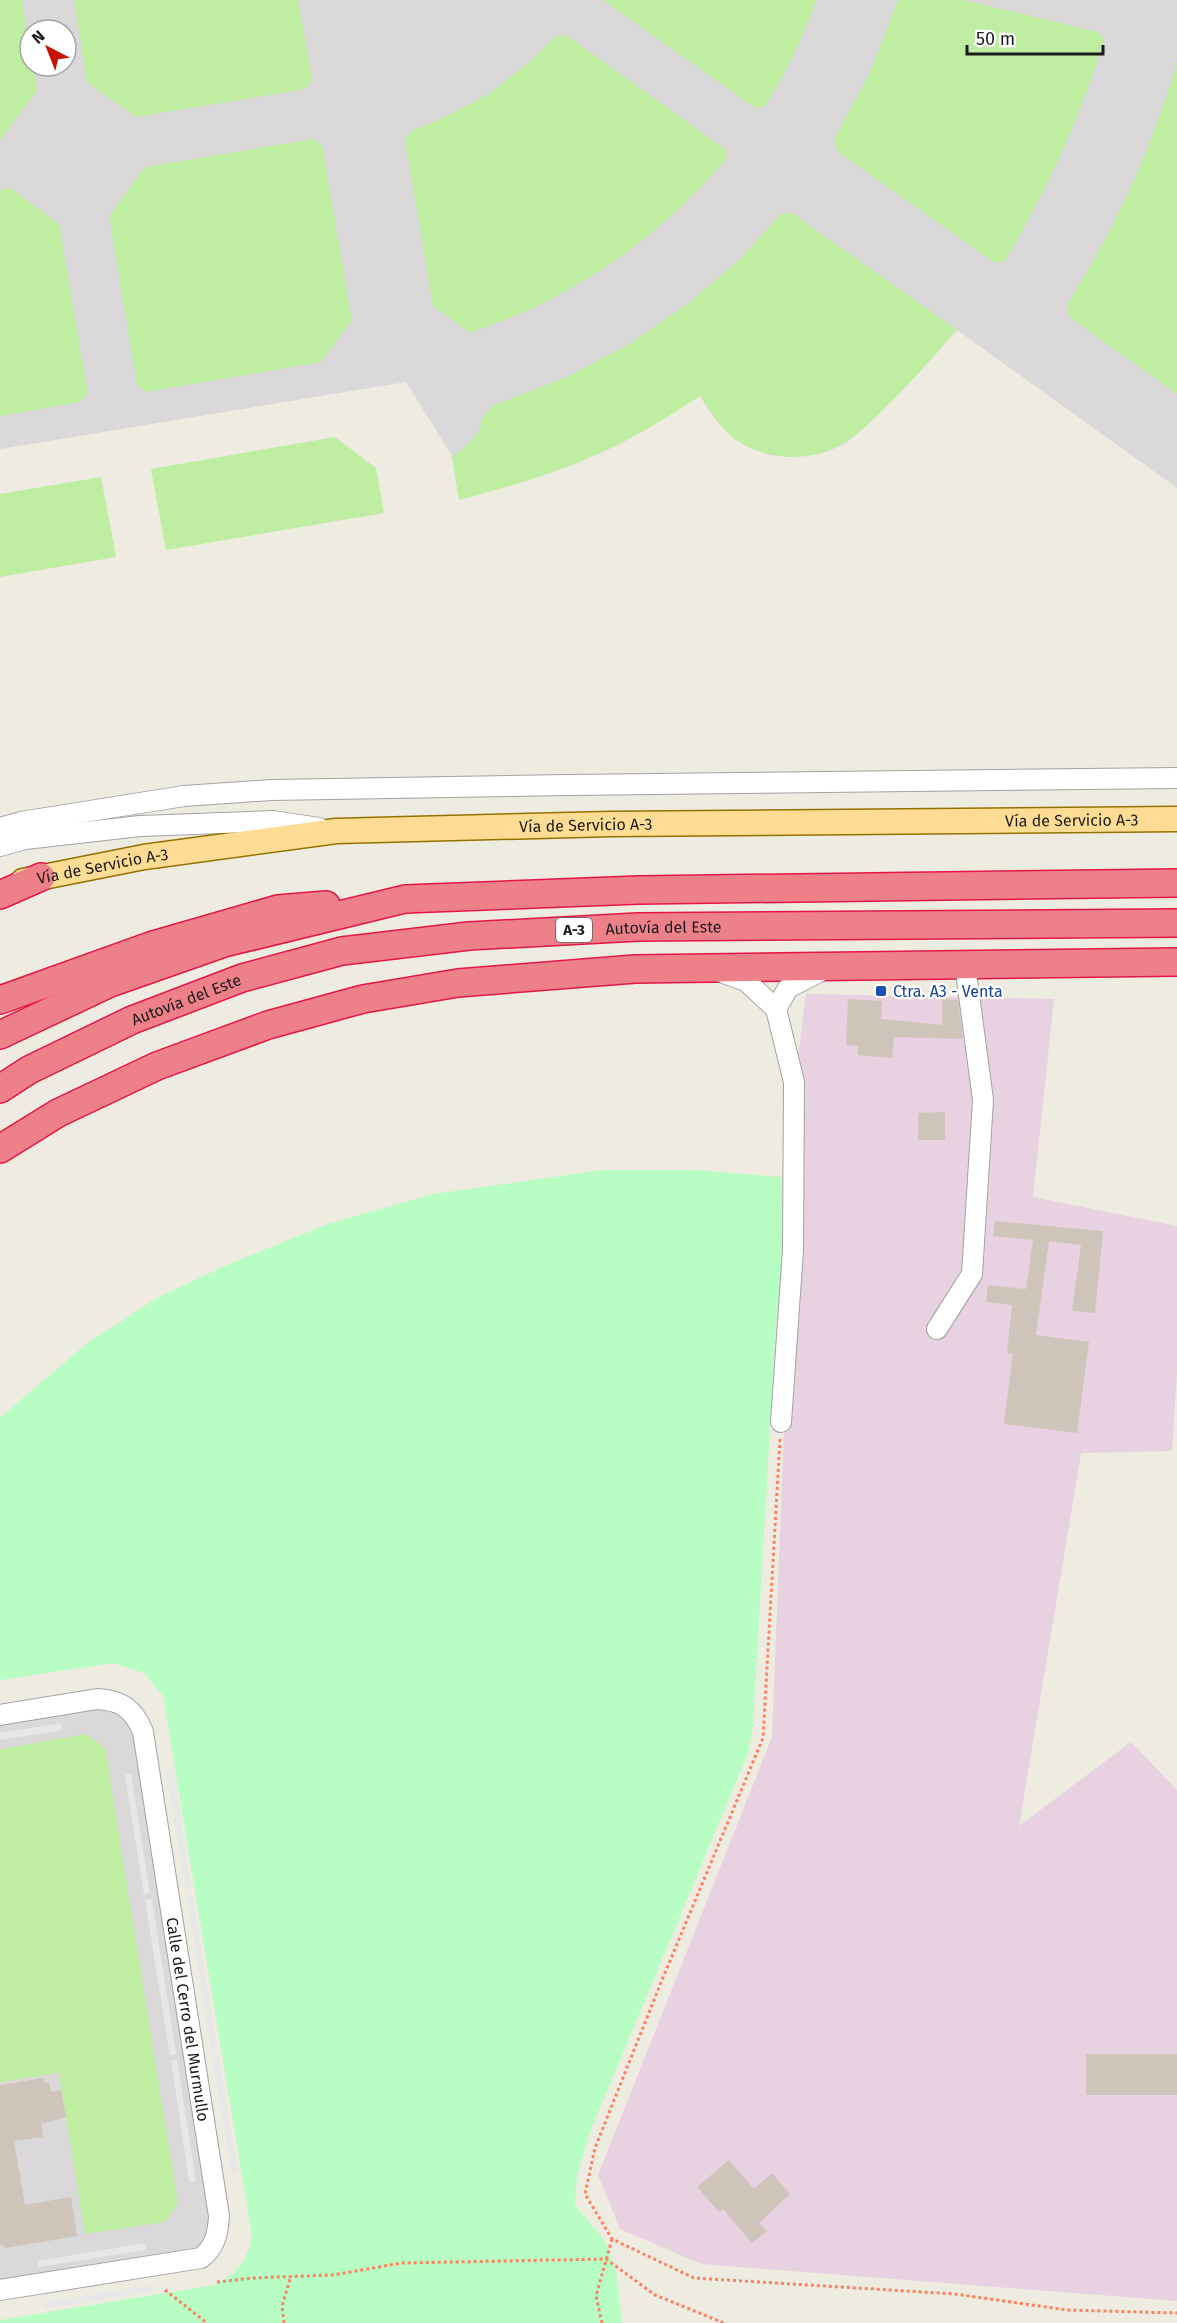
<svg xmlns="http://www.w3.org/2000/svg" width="1177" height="2323" font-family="'Fira Sans',sans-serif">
<rect width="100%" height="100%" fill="#eeebe0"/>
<path fill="#dad8d8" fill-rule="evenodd" d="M0 0H1177V488L957 330 904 388 864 428 847 442 827 452 789 457 769 455 748 447 731 436 715 419 700 396 634 436 603 452 540 476 459 500 452 456 406 382 0 449ZM30 30H66V66H30Z
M97 1699 133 1714 216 2187 209 2251 0 2290V1715Z"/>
<path fill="#e8d1e1" d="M806 994 1054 999 1033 1197 1177 1226V1372L1172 1451 1081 1453 1019 1826 1131 1742 1177 1790V2301L701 2264 620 2229 598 2175 772 1737 799 1050Z"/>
<path fill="#bfeda1" d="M0 0H22L30 50V66H33L37 91 0 140Z
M74 0H298L312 79 306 89 136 117 87 82Z
M603 0H816C804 37 785 73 765 107L755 108Z
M898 0H963L1098 32 1104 39C1081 117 1047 190 1005 261L995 263 837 151 834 140 871 70Z
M566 35 725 149 727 158C653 243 577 296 470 333L433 306 405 140 411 131 443 118 490 93 532 60 555 37Z
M1177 61V394L1069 317 1067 305C1115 228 1153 148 1177 61Z
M313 139 322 145 352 320 321 362 146 392 137 385 109 216 145 167Z
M10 188 59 224 88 394 80 402 0 416V190Z
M792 213 957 330C934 357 910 383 885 408 873 419 861 432 847 441 813 464 763 462 731 436 718 424 710 410 700 396 669 416 638 436 604 451 558 473 508 487 459 500L452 456 461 451 473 439 480 428 483 417 492 406 564 378 623 348 689 303 740 259 781 214Z
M335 437 376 468 384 513 166 550 151 469Z
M101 477 116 557 0 577V494Z
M86 1734 105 1748 178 2204 165 2222 85 2234 59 2073 0 2082V1749Z"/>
<path fill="#b7fdc4" d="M603 1170H694L782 1177V1279L776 1323 753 1725 748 1753 590 2132 577 2176 575 2205 605 2241 616 2270 622 2323H0V2320L214 2285C239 2272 246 2263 252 2236L163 1696 144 1673 113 1663 0 1680V1418L86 1344 157 1298 227 1265 328 1224 433 1194Z"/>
<path fill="#e7e7e7" d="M61 1723 62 1730 0 1740V1733Z
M173 1767 191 1888 186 1889 166 1768Z
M131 1774 150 1893 144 1895 125 1775Z
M192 1893 217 2048 211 2049 187 1894Z
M152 1899 176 2054 170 2056 145 1900Z
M218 2053 238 2173 232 2174 212 2054Z
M177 2059 196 2181 189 2182 171 2060Z
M145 2243 146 2250 38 2267 37 2261Z
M151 2285 152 2291 44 2309 43 2303Z"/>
<path fill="#cec4b9" d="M848 999 882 1001 881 1019 942 1025V999L958 1000 963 1039 894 1037 892 1058 858 1055V1046L846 1045Z
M945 1112V1140H918V1113Z
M995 1221 1103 1231 1095 1313 1072 1311 1081 1245 1049 1241 1036 1335 1089 1342 1077 1433 1004 1424 1013 1354 1007 1353 1012 1305 986 1302 988 1285 1026 1289 1033 1240 993 1236Z
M1086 2054H1177V2095H1086Z
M43 2078 44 2083 49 2082 51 2092 61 2090 66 2117 41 2124 43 2137 14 2141 25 2205 71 2197 77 2236 6 2248 0 2244V2085Z
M729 2160 754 2189 772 2173 790 2194 759 2223 767 2231 752 2243 723 2209 719 2212 697 2187Z"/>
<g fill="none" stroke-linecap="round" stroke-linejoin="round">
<defs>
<g id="minor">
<path d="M0 828 21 822 184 796 271 790 568 785 1177 778"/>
<path d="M0 846 25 839 140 826 273 821 319 828"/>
<path d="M721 972 746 981 776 1009 794 1082 793 1250 781 1422"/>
<path d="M776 1009 788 988 825 969"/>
<path d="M937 1329 972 1274 983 1100 965 965"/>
<path id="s1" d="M0 1715 97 1699C121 1700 134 1709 143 1732L219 2216C218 2234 215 2247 201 2258L0 2290"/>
</g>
<g id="major">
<path id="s2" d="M23 881 144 857 336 831 611 824 1177 819"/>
</g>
<g id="highway">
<path d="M0 895 41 877"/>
<path d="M0 1000 150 946 278 909 326 905"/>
<path d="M0 1035 110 983 224 943 405 899 639 890 1177 883"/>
<path id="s3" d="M0 1089 29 1070 132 1020 242 978 342 951 469 936 638 927 1177 923"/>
<path d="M0 1149 58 1113 157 1066 268 1025 363 999 458 983 635 969 1177 962"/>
</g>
</defs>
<use href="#minor" stroke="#a2a2a2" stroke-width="22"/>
<use href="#major" stroke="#937100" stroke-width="27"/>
<use href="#highway" stroke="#e31647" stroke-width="30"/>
<path stroke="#ff8060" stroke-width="3" stroke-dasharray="3 3" stroke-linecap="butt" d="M780 1439 763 1738 662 1980 595 2148 585 2194 612 2239 694 2278 955 2294 1067 2310 1177 2313
M217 2282 253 2278 332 2275 402 2263 606 2259 655 2295 724 2323
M165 2290 207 2323
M284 2323 282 2306 291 2276
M602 2323 596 2296 612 2239"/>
<use href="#minor" stroke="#fff" stroke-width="20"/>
<use href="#major" stroke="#ffdc94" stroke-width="24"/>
<use href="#highway" stroke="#ed8089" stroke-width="27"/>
</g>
<rect fill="#1a4fb4" stroke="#fff" stroke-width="2" x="875" y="985" width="12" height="12" rx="3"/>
<g text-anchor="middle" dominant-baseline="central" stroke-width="4.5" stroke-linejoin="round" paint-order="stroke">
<rect fill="#fff" stroke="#5f5f5f" stroke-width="1.5" x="556" y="918" width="36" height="24" rx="4.5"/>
<g font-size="15" font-weight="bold" fill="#1b1b1b">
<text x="574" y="930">A-3</text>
</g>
<g font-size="16" fill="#1b1b1b" stroke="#fff">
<text stroke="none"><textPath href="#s2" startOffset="1053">Vía de Servicio A-3</textPath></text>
<text stroke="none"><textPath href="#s2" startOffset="567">Vía de Servicio A-3</textPath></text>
<text stroke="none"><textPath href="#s2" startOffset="81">Vía de Servicio A-3</textPath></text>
<text stroke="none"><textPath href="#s3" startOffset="693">Autovía del Este</textPath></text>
<text stroke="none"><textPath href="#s3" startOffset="207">Autovía del Este</textPath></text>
<text stroke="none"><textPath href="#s1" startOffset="450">Calle del Cerro del Murmullo</textPath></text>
</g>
<g font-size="16" fill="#164399" stroke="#fff" text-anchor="start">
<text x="893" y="991">Ctra. A3 - Venta</text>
</g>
</g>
<g transform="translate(48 48) rotate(318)"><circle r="28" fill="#ffffff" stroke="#a4a4a4" stroke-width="1.5"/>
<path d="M0-4.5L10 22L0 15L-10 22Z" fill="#c71400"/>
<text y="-9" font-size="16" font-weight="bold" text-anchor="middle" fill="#1b1b1b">N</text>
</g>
<path d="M967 45v9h136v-9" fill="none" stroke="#1b1b1b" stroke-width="3"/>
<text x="976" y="45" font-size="18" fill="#1b1b1b" stroke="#ffffff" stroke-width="4.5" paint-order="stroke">50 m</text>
</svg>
